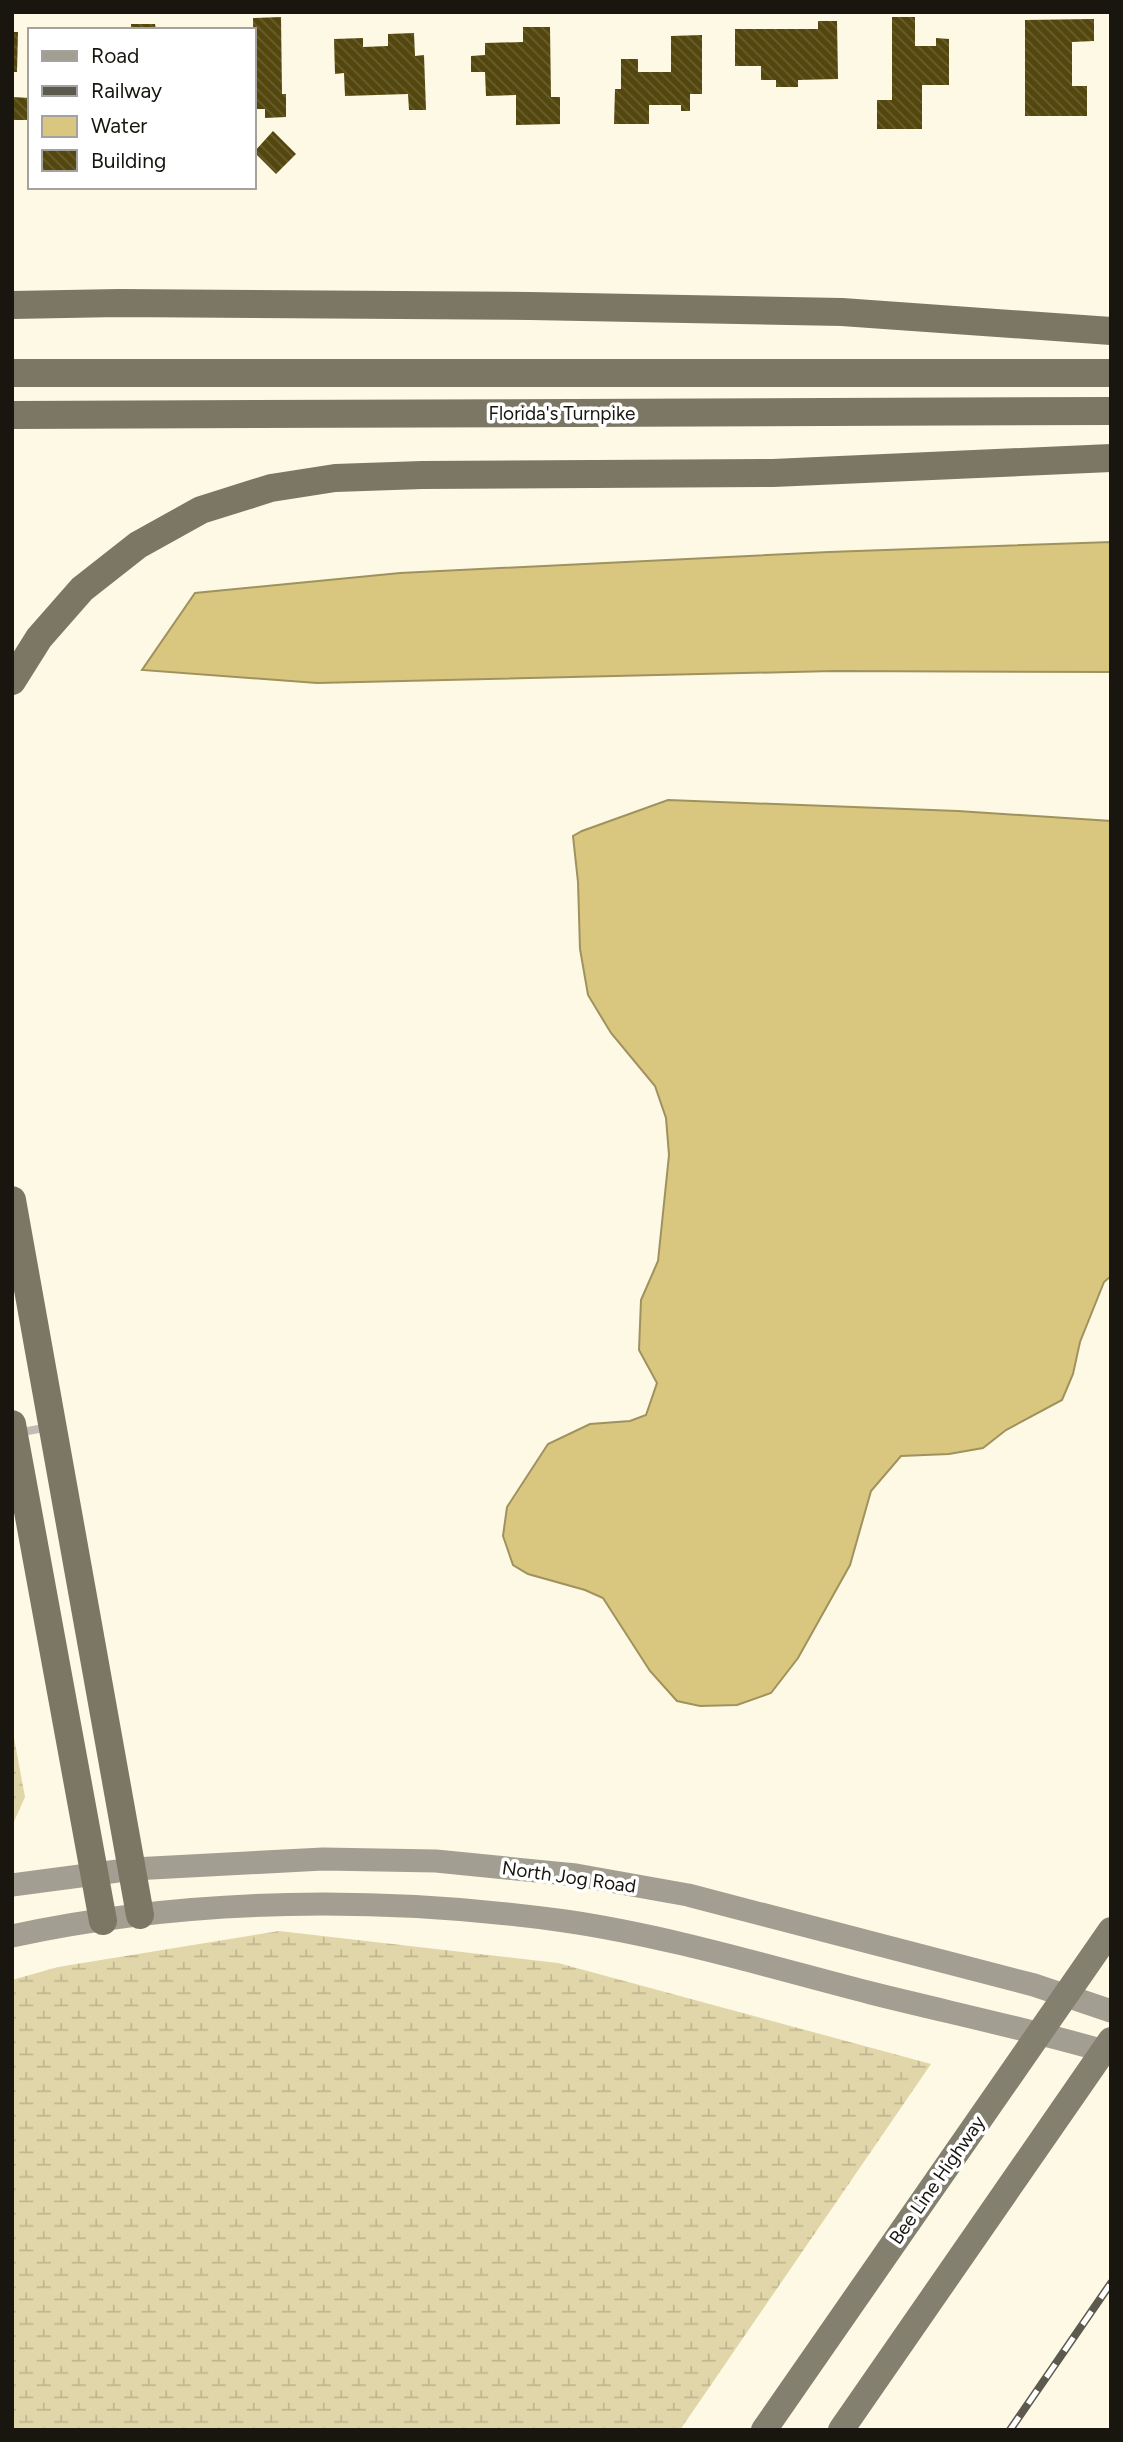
<svg xmlns="http://www.w3.org/2000/svg" width="1123" height="2442" font-family="Figtree,sans-serif">
<defs>
<pattern id="wetland-marsh" width="20" height="14" patternUnits="userSpaceOnUse" patternTransform="scale(1.75)"><rect width="20" height="14" fill="#e1d6a9"/><path d="M1 5h8M5 5V1M11 12h8M15 12V8" fill="none" stroke="#c0b790"/></pattern>
<pattern id="building-back-hatch" width="6" height="6" patternUnits="userSpaceOnUse" patternTransform="scale(1.75)"><rect width="6" height="6" fill="#54470e"/><path d="M-1 5l2 2M0 0l6 6M5-1l2 2" fill="none" stroke="#685e30"/></pattern>
</defs>
<rect width="100%" height="100%" fill="#fef9e4"/>
<path fill="url(#wetland-marsh)" d="M12 1727 25 1797 12 1826Z
M279 1931 558 1963 931 2064 680 2430H12V1980L58 1967Z"/>
<path fill="#d9c780" stroke="#9f925e" stroke-width="2" d="M1111 542V672L833 671 317 683 142 670 195 593 400 573 829 552Z
M668 800 958 811 1111 821V1276L1104 1282 1080 1342 1073 1374 1062 1400 1006 1430 983 1448 949 1454 901 1456 871 1491 850 1565 798 1658 771 1693 737 1705 700 1706 677 1701 650 1671 603 1598 585 1590 528 1574 513 1565 503 1536 507 1507 548 1444 590 1424 630 1421 646 1415 657 1383 639 1350 641 1300 658 1261 669 1155 666 1118 655 1086 611 1033 588 995 580 949 578 882 573 836 582 831Z"/>
<path fill="url(#building-back-hatch)" d="M281 17 282 94H286V117L265 118V109H254L253 18Z
M892 17H915V46H936V38L949 39V85H922V129H877V100H892Z
M1094 19V41L1072 42V86H1087V116H1025V20Z
M818 21H837L838 79 798 80V87H776V80H761V66H735V29H818Z
M131 24H155L156 30H131Z
M523 27H550L551 97H560V124L516 125V95L486 96 485 72H471V56L485 55V43L523 42Z
M12 32H18L17 72H12Z
M414 33 415 56 424 55 426 110H409L408 94 345 96 344 73 335 74 334 39 363 38V47L388 46V34Z
M702 35V94H690V111H681V105H649V124H614L615 89H621V59H638V72H671V36Z
M12 97 30 98V120H12Z
M273 131 296 154 276 174 254 152Z"/>
<g fill="none" stroke-linecap="round" stroke-linejoin="round">
<path stroke="#bfbcb4" stroke-width="8" d="M17 1433 49 1427"/>
<path stroke="#a29f92" stroke-width="23" d="M12 1885 133 1869 323 1859 436 1861 576 1875 688 1895 1034 1985 1111 2011
M12 1936C192 1897 383 1896 565 1921 668 1936 770 1967 871 1993 951 2013 1032 2030 1111 2053"/>
<path stroke="#848070" stroke-width="26" d="M764 2430 1111 1930
M841 2430 1111 2040"/>
<path stroke="#7c7765" stroke-width="28" d="M12 305 119 303 530 306 842 312 1111 331
M12 373H1111
M12 415 1111 411
M12 681 39 638 82 589 138 545 201 510 271 488 335 478 422 475 773 473 1111 458
M12 1200 140 1915
M12 1424 103 1921"/>
<defs>
<path id="rail" d="M1010 2430 1111 2283"/>
</defs>
<use href="#rail" stroke="#5c594e" stroke-width="8"/>
<use href="#rail" stroke="#fff" stroke-width="5" stroke-dasharray="16" stroke-linecap="butt"/>
</g>
<g text-anchor="middle" dominant-baseline="central" stroke-width="7" stroke-linejoin="round" paint-order="stroke">
<g font-size="19" fill="#18160f" stroke="#fff">
<text x="562" y="413">Florida's Turnpike</text>
<text transform="translate(569 1877) rotate(8)">North Jog Road</text>
<text transform="translate(937 2180) rotate(-55)">Bee Line Highway</text>
</g>
</g>
<rect width="1123" height="2442" fill="none" stroke="#18160f" stroke-width="28"/>
<rect x="28" y="28" width="228" height="161" fill="#ffffff" stroke="#a3a29f" stroke-width="2"/>
<rect x="42" y="51" width="35" height="10" fill="#a29f92" stroke="#a3a29f" stroke-width="2"/>
<text x="91" y="63" font-size="21" fill="#18160f">Road</text>
<rect x="42" y="86" width="35" height="10" fill="#5c594e" stroke="#a3a29f" stroke-width="2"/>
<text x="91" y="98" font-size="21" fill="#18160f">Railway</text>
<rect x="42" y="116" width="35" height="21" fill="#d9c780" stroke="#a3a29f" stroke-width="2"/>
<text x="91" y="133" font-size="21" fill="#18160f">Water</text>
<rect x="42" y="150" width="35" height="21" fill="url(#building-back-hatch)" stroke="#a3a29f" stroke-width="2"/>
<text x="91" y="168" font-size="21" fill="#18160f">Building</text>
</svg>
